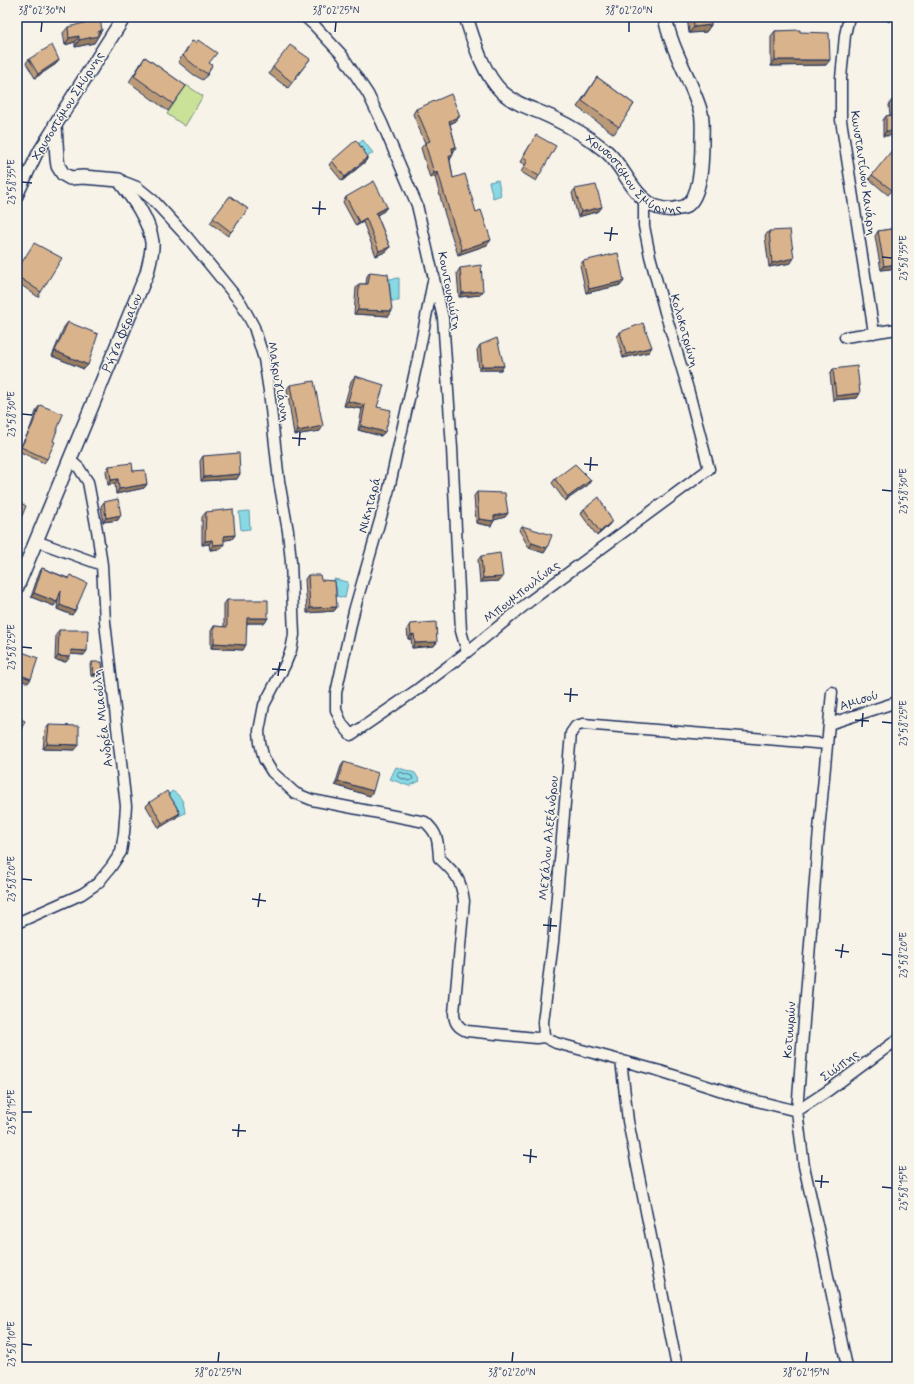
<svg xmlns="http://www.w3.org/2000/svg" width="914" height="1384" font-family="Mynerve,sans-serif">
<rect width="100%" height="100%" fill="#f7f3e8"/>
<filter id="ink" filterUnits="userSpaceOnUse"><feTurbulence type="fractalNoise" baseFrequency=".025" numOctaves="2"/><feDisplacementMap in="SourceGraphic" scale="8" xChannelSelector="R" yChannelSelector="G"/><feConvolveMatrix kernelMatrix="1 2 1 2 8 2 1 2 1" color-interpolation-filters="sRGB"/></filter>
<g filter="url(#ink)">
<path fill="#cae298" stroke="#72887b" d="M186 85 203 96 185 126 167 114Z"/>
<path fill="#88d9e3" stroke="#5c95ae" d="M363 140 373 153 367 157 357 145Z
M498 180 501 195 493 198 489 182Z
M399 278V301H391L389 279Z
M249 511 250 529 241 530 239 512Z
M334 579 348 582 345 598 336 596 337 588 332 585Z
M396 767 415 773 420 781 409 786 390 779Z
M172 791C182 796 184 803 185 813L179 816C177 807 176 801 167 796Z"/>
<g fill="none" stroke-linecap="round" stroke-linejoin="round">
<path stroke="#477393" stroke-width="1" d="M400 772 412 776 413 779 409 781 398 777 397 775Z"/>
<defs>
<path id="minor" d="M305 17 315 26 342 55 368 94 382 123 417 205 443 318 452 448 461 631 467 652
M849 17 845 35 841 78V120L874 333
M119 180 137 187 153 200 188 238 241 303 254 327 264 359 269 391 279 481 288 531 291 562 294 635 291 650 285 665 264 705 259 731 260 743 264 759 272 772 295 793 312 800 425 822C438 833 438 841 439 858 455 873 461 878 464 901L454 1013C454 1022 458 1028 467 1031L536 1038 544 1037
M17 197 38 152 55 125
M434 276 418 358 389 489 354 611 336 693V710L342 724 351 735 418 689 467 652 530 601 709 469 688 389 665 312 650 256 644 226V200
M845 337 897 329
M36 541 102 565
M832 692 818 841 797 1111 804 1166 820 1238 847 1367
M829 724 897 702
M827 744 583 724 576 726 571 733 553 942 543 1022 544 1037 556 1043 660 1071 741 1097 797 1111 829 1090 897 1040
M17 923 82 894 98 883 111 867 121 852 124 833 126 806 105 622 102 565 97 530 88 482 79 468 69 459
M621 1060 628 1121 677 1367"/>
<g id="tertiary">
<path id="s1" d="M466 17C474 42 483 74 502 92 516 105 534 109 551 117 570 126 590 138 607 152 625 168 631 194 654 206 661 209 668 210 675 209 678 208 683 208 686 206 702 196 702 156 702 140 702 132 703 121 701 113 692 81 671 50 665 17"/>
<path id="s2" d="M17 587 147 273C149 263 153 252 152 242 149 219 133 198 119 180L83 177 70 178 63 174 58 166 57 159 55 125 124 17"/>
</g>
</defs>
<use href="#minor" stroke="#1b2f5e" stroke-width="13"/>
<use href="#tertiary" stroke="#1b2f5e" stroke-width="16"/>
<use href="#minor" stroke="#f7f3e8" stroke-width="10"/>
<use href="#tertiary" stroke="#f7f3e8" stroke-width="13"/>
</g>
<path fill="#bb9a78" stroke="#1b2f5e" d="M687 17H710L711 25 706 32 689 33Z
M882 17H892L889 22Z
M68 27 98 35V36L94 43 75 47V42L65 45 63 33Z
M775 31 800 32 826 65 771 66V36Z
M192 41 209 63 208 74 203 80 194 75 178 62Z
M145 57 186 86 168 111 129 82Z
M29 59 59 60 56 64 35 78 26 63Z
M310 59 288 88 269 74 273 67Z
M597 77 634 104 614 134 577 107Z
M892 100H897V135L883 136V120L886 116 890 115 889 105Z
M416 109 456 121 450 124 456 147 453 152 450 160 453 178 476 212 487 245 458 255 445 215 435 177 430 178 421 148 425 143 413 114Z
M533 140 539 176 536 181 521 172 525 165 520 162Z
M897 152V185L888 195 869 179 872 175Z
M368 157 365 162 342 181 329 165 332 161Z
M575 189 599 211 578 217 572 193Z
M230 196 248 209 228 236 210 223Z
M346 197 384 211 377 215 390 247 387 251 376 256 363 222 356 226 343 202Z
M897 228V268L881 270 875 236 878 231Z
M769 231 791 263 769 267 765 236Z
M583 261 621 285 586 293 580 265Z
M460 268 483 291 480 295 459 297 457 273Z
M17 270 41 292 38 297 17 282Z
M370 272 389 316 354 314 356 288 359 284H366L367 276Z
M68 322 88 365 84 369 52 356 64 327Z
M620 332 649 352 623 358 617 337Z
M480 345 501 370H479L477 350Z
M833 369 860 393 857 398 833 400 830 374Z
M355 376 377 407 381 436 358 430 362 409 344 406 351 381Z
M290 385 320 431 294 435 287 389Z
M40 405 47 459 44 463 18 451 29 431 37 409Z
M203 456 237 479 201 481 200 461Z
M109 466 133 471 147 484 144 488 116 494 115 484 108 485 106 471Z
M555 479 591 480 588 485 565 501 552 483Z
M477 492 508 513 505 517 494 520 491 526 476 523 474 496Z
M104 502 118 520 103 522 101 506Z
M584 509 609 525 597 536 581 514Z
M206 512 235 535 232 539 224 540 221 549 210 550 209 544 202 545V517Z
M522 526 547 548 544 553 529 548 519 530Z
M481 556 500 581 480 582 478 560Z
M42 568 68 578 70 575 72 615 57 609 58 599 54 606 31 597 39 573Z
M308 575 321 580 337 607 334 611 307 613 305 579Z
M227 600 265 623H247L243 650 211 648V631L214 626 224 627V604Z
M410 624 437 642 434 646 412 648 411 639H408L407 629Z
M59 630 84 655 70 654 66 662 55 660 56 635Z
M92 662 103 674 101 676H91L90 664Z
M49 725 75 750 43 749 45 730Z
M344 762 370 796 335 785 341 766Z
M150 802 180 813 177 817 159 828 146 806Z"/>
<path fill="#987d61" stroke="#1b2f5e" d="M782 17H805L804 19Z
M711 25 706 32 689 33 694 27Z
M102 30 94 43 75 47 79 40Z
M79 36 75 42 65 45 69 38Z
M59 60 56 64 35 78 38 74Z
M775 60H830L826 65 771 66Z
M460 116 456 121 445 126 449 121Z
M886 131H897V135L883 136Z
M456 147 453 153 452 148Z
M453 155 450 160 449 156Z
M368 157 365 162 342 181 345 177Z
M438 172 435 177 430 178 434 173Z
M387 207 384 211 373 217 376 213Z
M602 207 599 211 578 217 581 212Z
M366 218 363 222 356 226 359 222Z
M491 240 487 245 458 255 462 250Z
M390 247 387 251 376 256 379 251Z
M794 258 791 263 769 267 772 263Z
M897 264V268L881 270 884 266Z
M624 281 621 285 586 293 589 289Z
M483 291 480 295 459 297 462 293Z
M358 310 392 311 389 316 354 314Z
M652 347 649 352 623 358 626 354Z
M55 351 88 365 84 369 52 356Z
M482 366H504L501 370H479Z
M860 393 857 398 833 400 836 396Z
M348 401 365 405 362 409 344 406Z
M323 426 320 431 294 435 298 431Z
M361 426 385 432 381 436 358 430Z
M240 474 237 479 201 481 204 477Z
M118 479 115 484 108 485 111 480Z
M591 480 588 485 565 501 568 497Z
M147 484 144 488 116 494 119 489Z
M508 513 505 517 491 521 494 516Z
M121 515 118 520 103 522 106 518Z
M479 519 494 521 491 526 476 523Z
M612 521 609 525 597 536 600 532Z
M235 535 232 539 221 541 224 536Z
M212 540 209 544 202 545 205 541Z
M532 543 547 548 544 553 529 548Z
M224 544 221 549 210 550 213 545Z
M503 577 500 581 480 582 483 578Z
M34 593 57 602 54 606 31 597Z
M60 605 75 611 72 615 57 609Z
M337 607 334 611 307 613 310 608Z
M247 618H268L265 623H244Z
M414 634 411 639H408L411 635Z
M437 642 434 646 412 648 415 643Z
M214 643 246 645 243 650 211 648Z
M71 650 87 651 84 655 68 654Z
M58 656 70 657 66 662 55 660Z
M93 674H103L101 676H91Z
M23 676 31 679 28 683 20 680Z
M47 744 79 745 75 750 43 749Z
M338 781 373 791 370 796 335 785Z
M180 813 177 817 159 828 162 823Z"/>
<path fill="#d9b38b" stroke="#1b2f5e" d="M693 17H710L711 25 694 27Z
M100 19 102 30 98 32V36L79 40V36L69 38 68 27Z
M800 30V32L829 33 830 60H775V31Z
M198 40 217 53 209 63 212 65 208 74 199 69 183 56 192 41 196 43Z
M52 45 59 60 38 74 29 59Z
M290 45 310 59 292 82 273 67Z
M145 57 186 86 173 104 134 76Z
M597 77 634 104 619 127 582 101Z
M451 94 460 116 449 121 456 147 452 148 453 155 449 156 453 178 465 174 476 212 481 210 491 240 462 250 449 210 438 172 434 173 425 143 430 141 416 109Z
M892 100H897V131H886V116L893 115Z
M536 135 556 146 539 176 524 167 528 160 523 157Z
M356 140 368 157 345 177 332 161Z
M893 149 897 152V184L892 190 872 175Z
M374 181 387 207 376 213 390 247 379 251 366 218 359 222 346 197Z
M596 185 602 207 581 212 575 189Z
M230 196 248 209 231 232 213 218Z
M897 228V264L884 266 878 231Z
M790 230 794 258 772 263 769 231Z
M34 243 62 258 41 292 17 276V270Z
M618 253 624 281 589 289 583 261Z
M481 265 483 291 462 293 460 268Z
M370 272 388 274 392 311 358 310 359 284H368Z
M68 322 98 334 88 365 55 351Z
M643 323 652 347 626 354 620 332Z
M497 338 504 366H482L480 345Z
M857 366 860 393 836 396 833 369Z
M355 376 384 385 377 407 391 410 385 432 361 426 365 405 348 401Z
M314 381 323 426 298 431 290 385Z
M40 405 63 414 53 441 55 442 47 459 21 447 32 426Z
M239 453 240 474 204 477 203 456Z
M132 463 133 471 145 470 147 484 119 489 118 479 111 480 109 466Z
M575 464 591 480 568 497 555 479Z
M477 492 505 493 508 513 494 516V521L479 519Z
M599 497 612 521 600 532 584 509Z
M118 499 121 515 106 518 104 502Z
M17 501 26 506 17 528Z
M233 509 235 535 224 536V544L213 545 212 540 205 541 206 512Z
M522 526 552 535 547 548 532 543Z
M500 553 503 577 483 578 481 556Z
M42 568 69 579 70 575 87 583 75 611 60 605 61 590 57 602 34 593Z
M308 575H320L321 580 335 581 337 607 310 608Z
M227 600H268V618H247L246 645 214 643V626L227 627Z
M436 622 437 642 415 643 414 634 411 635 410 624Z
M59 630H88L87 651 71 650 70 657 58 656Z
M17 650 38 658 31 679 23 676 17 717 25 721 17 738Z
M92 662H102L103 674H93Z
M49 725 79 726V745L47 744Z
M17 754 21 755 17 765Z
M344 762 378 773 373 791 338 781Z
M167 791 180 813 162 823 150 802Z"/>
</g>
<path fill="none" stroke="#1b2f5e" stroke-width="1.5" d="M41 32 42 22M335 32 336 22M629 32V22M22 182 32 183M312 208 326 209M319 215 320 201M604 233 618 234M610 241 612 227M882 257 892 258M22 414 32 415M292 438 306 439M299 446 300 432M584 464 598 465M590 471 591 457M882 490 892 491M22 647 32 648M272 669 286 670M278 676 280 662M564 694 578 695M570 702 571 688M855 720 869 721M882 722 892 723M862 727 863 713M22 879 32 880M252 899 266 901M258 907 260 893M543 925 557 926M550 932 551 918M835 950 849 952M882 954 892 955M841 958 843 944M22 1112H32M232 1130 246 1131M238 1137 239 1124M523 1155 537 1157M530 1163 531 1149M815 1181 829 1182M882 1187 892 1188M821 1188 822 1175M22 1344 32 1345M218 1362 219 1352M512 1362 513 1352M806 1362 807 1352"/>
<g text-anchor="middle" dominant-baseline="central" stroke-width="3" stroke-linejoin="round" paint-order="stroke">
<g font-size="13" fill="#1b2f5e" stroke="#f7f3e8">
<text transform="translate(68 106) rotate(-58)">Χρυσοστόμου Σμύρνης</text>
<text stroke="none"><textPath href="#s1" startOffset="243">Χρυσοστόμου Σμύρνης</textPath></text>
<text transform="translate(863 173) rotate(82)">Κωνσταντίνου Κανάρη</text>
<text transform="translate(449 291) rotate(79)">Κουντουριώτη</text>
<text transform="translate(684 331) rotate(74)">Κολοκοτρώνη</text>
<text stroke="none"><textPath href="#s2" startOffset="275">Ρήγα Φεραίου</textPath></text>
<text transform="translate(278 382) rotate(80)">Μακρυγιάννη</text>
<text transform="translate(370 505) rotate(-75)">Νικηταρά</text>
<text transform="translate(522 592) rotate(-38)">Μπουμπουλίνας</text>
<text transform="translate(859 701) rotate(-18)">Αμισού</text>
<text transform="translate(103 718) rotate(-97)">Ανδρέα Μιαούλη</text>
<text transform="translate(549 838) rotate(-85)">Μεγάλου Αλεξάνδρου</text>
<text transform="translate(790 1030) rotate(-86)">Κοτυωρών</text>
<text transform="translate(840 1066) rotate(-37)">Σιώπης</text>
</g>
</g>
<rect width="914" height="1384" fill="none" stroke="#f7f3e8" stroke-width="44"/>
<rect x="22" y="22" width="870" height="1340" fill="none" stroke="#1b2f5e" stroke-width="1.5"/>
<g font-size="10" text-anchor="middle" fill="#1b2f5e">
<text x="42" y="14">38°02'30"N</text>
<text x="336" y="14">38°02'25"N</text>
<text x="629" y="14">38°02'20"N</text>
<text transform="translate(11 182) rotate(-90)" y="4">23°58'35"E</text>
<text transform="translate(903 258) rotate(-90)" y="4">23°58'35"E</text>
<text transform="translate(11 414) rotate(-90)" y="4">23°58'30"E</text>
<text transform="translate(903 491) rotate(-90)" y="4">23°58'30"E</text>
<text transform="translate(11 647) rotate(-90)" y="4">23°58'25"E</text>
<text transform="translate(903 723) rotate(-90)" y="4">23°58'25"E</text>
<text transform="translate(11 879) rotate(-90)" y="4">23°58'20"E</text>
<text transform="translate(903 955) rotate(-90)" y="4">23°58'20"E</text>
<text transform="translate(11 1112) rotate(-90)" y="4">23°58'15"E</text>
<text transform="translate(903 1188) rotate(-90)" y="4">23°58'15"E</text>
<text transform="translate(11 1344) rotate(-90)" y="4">23°58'10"E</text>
<text x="218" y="1376">38°02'25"N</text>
<text x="512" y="1376">38°02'20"N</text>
<text x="806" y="1376">38°02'15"N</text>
</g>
</svg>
